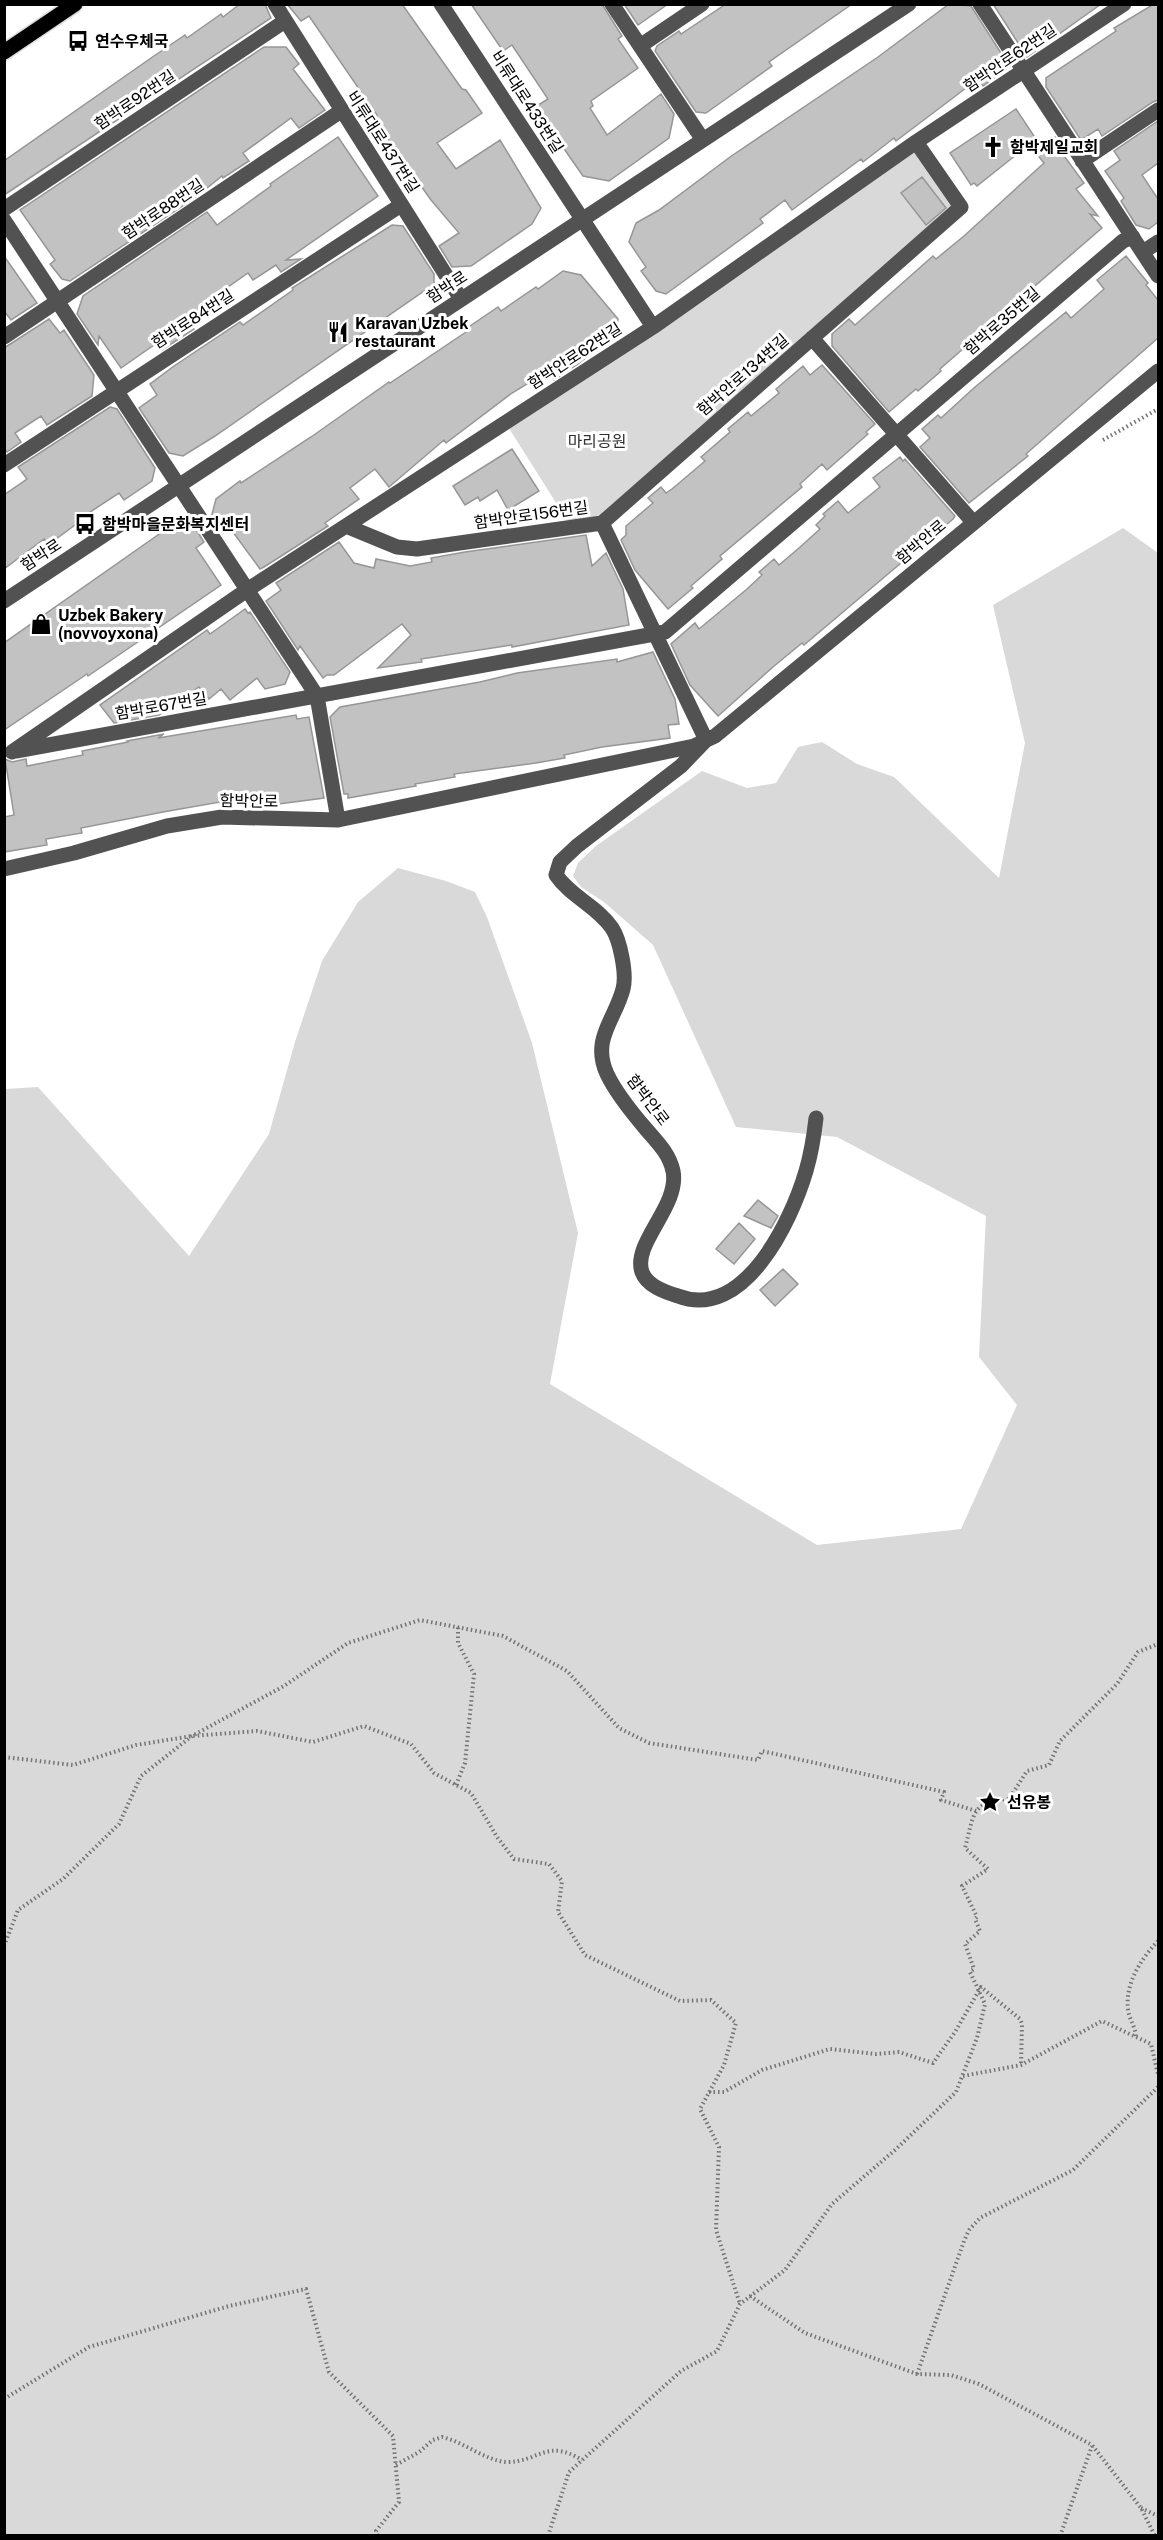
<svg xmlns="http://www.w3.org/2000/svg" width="1163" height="2540" font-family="'Public Sans','Noto Sans KR',sans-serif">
<rect width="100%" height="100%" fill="#fff"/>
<path fill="#d9d9d9" d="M916 142 961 207 602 523 572 528 505 422Z
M1123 528 1158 553V2535L5 2536V1089L38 1087 189 1256 269 1134 295 1042 322 961 358 902 398 868 446 881 475 892 487 917 532 1043 578 1233 550 1384 817 1545 961 1529 1017 1405 979 1357 986 1216 837 1137 736 1127 653 945 604 902 581 887 573 876 578 863 596 846 702 771 747 788 776 783 798 747 822 742 857 764 894 777 999 878 1025 743 993 605Z"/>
<path fill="#c2c2c2" stroke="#969696" stroke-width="1.5" d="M240 4H265L271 18 4 195V161L151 58 185 35 187 38 221 14 223 17Z
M287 4H402L462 89 466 90 482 113 437 143 456 169 500 140 541 208 532 224 471 266 452 267 439 246 459 233 431 200 373 118 377 115 309 16 301 21Z
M471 4H602L622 36 618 39 638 68 591 101 593 106 590 108 607 135 661 94 674 114 669 138 609 181 583 176 535 107 548 99 512 45 503 51Z
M624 4H668L638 25Z
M726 4H852L769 62 772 66 737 91 706 113 696 112 655 51 657 46 679 31 681 34Z
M949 4 971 6 1001 53 997 76 983 86 978 79 896 141 894 138 863 162 861 159 792 210 785 200 760 219 763 223 666 294 656 291 641 271 646 267 629 242 636 223 659 210 730 157 878 57Z
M993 4H1101L1027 57Z
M1154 4H1158V100L1153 102 1102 136 1098 129 1081 140 1046 87V78L1116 31 1114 28Z
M264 47H286L299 64 293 69 325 110 299 128 291 118 243 153 249 161 223 178 222 176 196 197 70 281 62 279 50 264 55 260 20 210Z
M1016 109 1036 139 977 186 974 183 971 185 950 153Z
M1158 121V163L1142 175 1158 199V222L1149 229 1136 225 1121 201 1124 198 1105 171 1120 160 1114 151Z
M338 137 378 196 286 260 301 259 281 272 276 265 253 280 248 273 221 292 224 296 189 321 194 329 162 350 157 343 121 368 99 336 98 345 77 314 83 296 207 212 217 225 271 186 270 184Z
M1055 137 1065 151 1062 153 1084 183 1076 189 1098 216 1090 214 1102 228 985 329 988 333 975 345 972 341 940 369 941 371 918 391 916 389 889 412 832 346V334L849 319 855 325 933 256 936 259 964 236 1044 163 1035 152Z
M922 177 946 208 926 225 901 193Z
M392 225 403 226 434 274V284L215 436 183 456 169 453 139 408 157 395 150 384 174 366 240 322 243 325 293 290 292 288Z
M4 256 37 303 11 320 4 311Z
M1126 256 1148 283 1146 285 1158 300V338L1026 454 1028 456 969 503 920 447 930 438 922 429 938 415 941 418 975 387 1066 312 1071 318 1104 289 1097 280Z
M563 271 581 275 618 319 616 334 578 364 554 380 548 371 512 393 446 443 444 440 389 487 375 469 350 488 359 499 325 523 328 526 264 567 260 569 230 528 226 531 223 528 220 530 211 518 216 499 240 481 241 483 311 437 389 382 390 383 469 330 467 328 498 307 501 311 536 287 538 289Z
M49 319 60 333 64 330 94 375 92 396 47 425 41 416 15 433 21 442 7 452 4 448V348Z
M822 365 875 424 866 432 868 434 827 470 822 464 800 484 802 487 720 556 722 559 691 586 693 588 668 609 635 570 621 540 626 535V526L653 503 648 498 661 487 666 493 672 489 705 461 701 457 730 432 728 429 748 412 751 416 779 393 776 389 803 366 810 375Z
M110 407 117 409 155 468 152 481 124 500 119 493 78 520 79 522 48 545 44 539 4 569V495L27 479 18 467Z
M512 449 539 491 508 510 497 490 480 501 478 497 465 505 453 486Z
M900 457 903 461 905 459 955 516 953 519 804 645 802 643 773 667 718 716 690 685 671 644 695 623 699 629 747 589 762 575 759 572 774 559 779 565 799 548 820 529 816 525 825 516 823 514 838 501 848 513 880 487 873 478Z
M175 523 194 526 204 542 196 548 221 585 88 676 87 674 4 730V643Z
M586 535 592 566 606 553 623 589 629 625 512 647V645L421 659 422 662 378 668 411 635 402 624 334 675H327L323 678 300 646 298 650 266 601 281 590 276 583 339 542 354 563 374 568 376 559 410 566 432 562 431 558 465 552Z
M245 609 248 613 250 612 290 672 285 684 265 689 257 678 230 700 221 689 209 699 199 687 159 715 114 723 100 705 207 630 210 634Z
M653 652 675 699 679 724 668 725 670 738 602 747 564 755 565 758 536 763 454 774 455 777 415 784 416 786 348 798V794H344L330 717 340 707 480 682 517 673 617 659V662Z
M296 715 297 719 309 717 324 798 256 807V802L221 807 220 802 163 812 81 828 82 833 46 839 47 845 4 852V817L14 815 5 759 12 762 26 759 27 766 83 755 82 751 128 742 127 741 164 734 158 738Z
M758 1200 778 1216 771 1228 744 1216Z
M739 1223 755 1239 734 1264 716 1249Z
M783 1269 798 1284 775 1306 760 1290Z"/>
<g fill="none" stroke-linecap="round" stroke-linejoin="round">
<defs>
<path id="major" d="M4 52 75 4"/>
</defs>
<use href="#major" stroke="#dbdbdb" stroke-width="18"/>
<path stroke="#747474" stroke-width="4" stroke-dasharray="1.5 3" stroke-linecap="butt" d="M1103 440 1158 409
M4 1757 73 1765 136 1745 192 1736 257 1731 313 1742 364 1726 411 1744 434 1773 471 1793 497 1837 514 1859 549 1864 562 1881 558 1912 585 1955 680 2001 711 2000 736 2023 724 2065 700 2109 719 2147 716 2230 740 2304
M456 1785 465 1763 474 1674 458 1643V1627
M4 1946 18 1910 63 1879 119 1824 141 1776 192 1736 284 1686 348 1643 420 1620 503 1636 567 1671 619 1728 649 1743 758 1760 762 1751 944 1792 941 1800 976 1811
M1136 2036C1135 2026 1129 2019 1128 2009 1125 1983 1141 1959 1158 1941
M963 2076 1021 2065 1102 2021 1151 2044 1158 2075
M709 2092H724L762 2070 830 2049 876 2054 899 2052 933 2063 955 2032 981 1987 1020 2019 1022 2024 1021 2065
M750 2296 805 2333 917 2374 951 2375 979 2384 1092 2445 1141 2508 1155 2536
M917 2374 964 2241 969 2230 980 2218 1073 2170 1158 2087
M4 2399 89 2347 229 2306 306 2289 329 2372 393 2436 399 2502 376 2531 378 2536
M396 2465 419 2452 433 2440 442 2437C464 2442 486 2461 507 2462 539 2462 546 2438 582 2460
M1141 2508 1158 2516
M548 2536 569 2472 681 2371 717 2351 740 2304 785 2270 832 2204 895 2150 956 2092 977 2038 985 2004 970 1972 974 1969 965 1944 980 1931 975 1919 977 1917 962 1886 988 1869 965 1848C974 1816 970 1801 1009 1799L1027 1771 1049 1765 1060 1741 1117 1684 1138 1652 1158 1644
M1060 2536 1092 2446"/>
<path stroke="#525252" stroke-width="15" d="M275 4 461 299
M441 4 653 327
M612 4 703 140
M980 4 1158 276
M640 46 702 4
M1082 161 1158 110
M4 209 285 21
M4 220 317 696 338 820
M1143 252 1158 242
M4 337 341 111
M812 338 973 522
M4 465 401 205
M602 523 706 740 681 766 577 846 560 862 556 875C571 897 597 906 612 928 620 940 627 974 623 989 615 1020 591 1039 607 1074 615 1091 634 1115 646 1129 657 1142 669 1153 673 1171 680 1206 632 1243 642 1272 647 1286 665 1292 678 1296 744 1321 791 1222 806 1171 811 1154 814 1136 816 1118
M602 523 961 207 916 142
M346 526 397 547 417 549 602 523
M4 601 909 4
M16 751 665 632 1123 241 1133 237
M12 752 247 590 653 327 916 142 1124 4
M4 869 74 853 167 826 222 817 338 820 694 746 715 736 1158 371"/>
<use href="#major" stroke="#000" stroke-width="15"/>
</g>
<defs>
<symbol id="bus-bare" viewBox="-9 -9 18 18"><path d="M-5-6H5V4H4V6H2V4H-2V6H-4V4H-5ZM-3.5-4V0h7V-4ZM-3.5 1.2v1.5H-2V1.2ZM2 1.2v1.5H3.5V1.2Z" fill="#000" stroke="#fff" stroke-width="2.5" paint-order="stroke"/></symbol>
<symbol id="church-bare" viewBox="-9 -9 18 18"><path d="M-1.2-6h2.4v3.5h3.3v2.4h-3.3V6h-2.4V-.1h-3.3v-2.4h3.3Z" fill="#000" stroke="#fff" stroke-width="2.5" paint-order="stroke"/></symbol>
<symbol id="restaurant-bare" viewBox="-9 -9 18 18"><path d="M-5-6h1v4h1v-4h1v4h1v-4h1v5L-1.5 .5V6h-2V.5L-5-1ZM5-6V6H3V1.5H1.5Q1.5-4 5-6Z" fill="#000" stroke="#fff" stroke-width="2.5" paint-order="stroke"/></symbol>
<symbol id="shop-bare" viewBox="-9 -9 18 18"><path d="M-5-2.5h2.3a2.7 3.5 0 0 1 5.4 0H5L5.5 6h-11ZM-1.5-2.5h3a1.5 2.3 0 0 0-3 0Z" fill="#000" stroke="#fff" stroke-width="2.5" paint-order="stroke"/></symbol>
<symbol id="sight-bare" viewBox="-9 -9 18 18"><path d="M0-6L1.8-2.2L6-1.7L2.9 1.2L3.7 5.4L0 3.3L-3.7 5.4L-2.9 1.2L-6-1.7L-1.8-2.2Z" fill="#000" stroke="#fff" stroke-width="2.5" paint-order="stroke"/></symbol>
</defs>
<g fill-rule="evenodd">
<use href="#bus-bare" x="63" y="26" width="30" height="30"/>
<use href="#church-bare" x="978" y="132" width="30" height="30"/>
<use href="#restaurant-bare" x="323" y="317" width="30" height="30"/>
<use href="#bus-bare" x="70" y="509" width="30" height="30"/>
<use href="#shop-bare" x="26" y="609" width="30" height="30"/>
<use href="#sight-bare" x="975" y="1787" width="30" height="30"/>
</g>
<g text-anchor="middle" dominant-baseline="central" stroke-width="6" stroke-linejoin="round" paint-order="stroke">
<g font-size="16" font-weight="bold" fill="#000" stroke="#fff" text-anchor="start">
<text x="95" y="41">연수우체국</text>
<text x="1010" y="147">함박제일교회</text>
<text x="355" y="323">Karavan Uzbek<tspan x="355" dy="18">restaurant</tspan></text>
<text x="102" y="524">함박마을문화복지센터</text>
<text x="58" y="615">Uzbek Bakery<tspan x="58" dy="18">(novvoyxona)</tspan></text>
<text x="1007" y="1802">선유봉</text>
</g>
<g font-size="16" fill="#000" stroke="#fff">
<text transform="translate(1010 58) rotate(-34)">함박안로62번길</text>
<text transform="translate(135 100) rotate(-34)">함박로92번길</text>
<text transform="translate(527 102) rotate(57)">비류대로433번길</text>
<text transform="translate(383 142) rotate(57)">비류대로437번길</text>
<text transform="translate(163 209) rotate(-34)">함박로88번길</text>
<text transform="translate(447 287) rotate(-33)">함박로</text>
<text transform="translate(193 319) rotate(-33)">함박로84번길</text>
<text transform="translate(1002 321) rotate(-41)">함박로35번길</text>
<text transform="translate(575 356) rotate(-33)">함박안로62번길</text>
<text transform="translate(743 375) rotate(-41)">함박안로134번길</text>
<text transform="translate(531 515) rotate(-8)">함박안로156번길</text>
<text transform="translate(921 542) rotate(-40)">함박안로</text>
<text transform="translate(41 555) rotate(-33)">함박로</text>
<text transform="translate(161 706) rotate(-10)">함박로67번길</text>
<text transform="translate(249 801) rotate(1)">함박안로</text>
<text transform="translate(648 1100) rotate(53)">함박안로</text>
</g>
<g font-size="16" fill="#303030" stroke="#fff">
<text x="597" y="441">마리공원</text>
</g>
</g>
<rect width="1163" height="2540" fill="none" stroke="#000000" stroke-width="12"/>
</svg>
